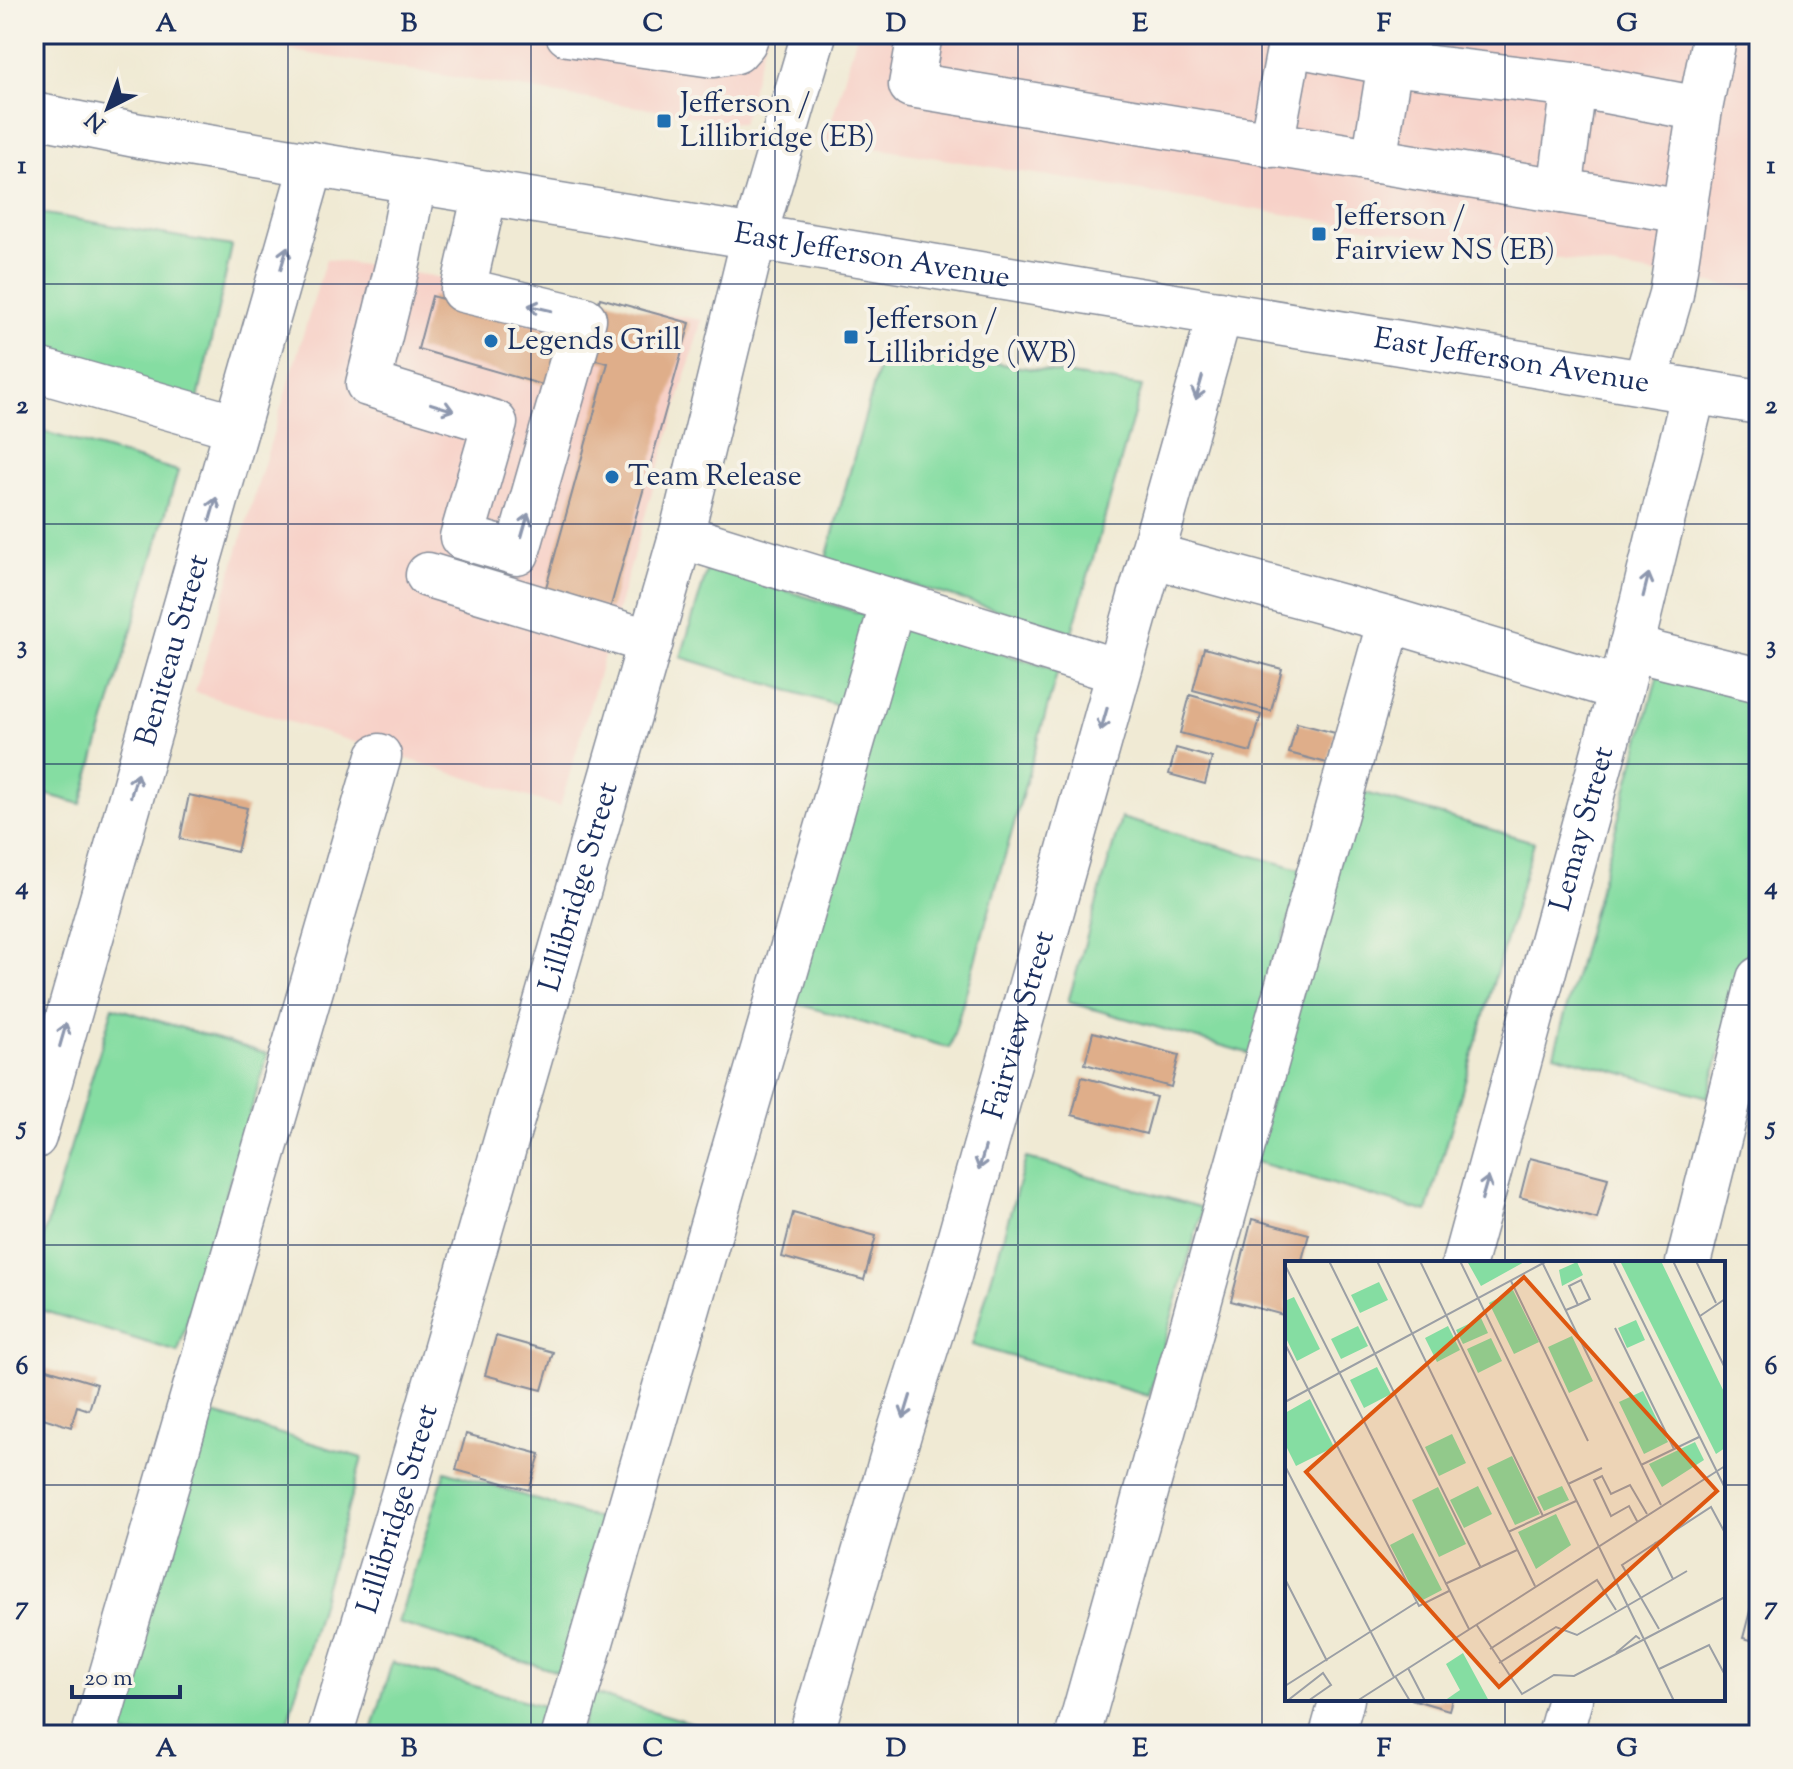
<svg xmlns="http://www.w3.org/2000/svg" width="1793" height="1769" font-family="'Sorts Mill Goudy',serif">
<rect width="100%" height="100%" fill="#f7f3e8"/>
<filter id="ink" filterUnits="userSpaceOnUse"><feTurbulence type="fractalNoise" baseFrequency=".0125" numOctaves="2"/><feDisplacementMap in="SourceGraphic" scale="16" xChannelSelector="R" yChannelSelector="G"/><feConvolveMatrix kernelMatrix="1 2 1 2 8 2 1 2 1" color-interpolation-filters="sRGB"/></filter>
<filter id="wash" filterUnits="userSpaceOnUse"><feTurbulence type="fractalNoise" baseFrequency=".006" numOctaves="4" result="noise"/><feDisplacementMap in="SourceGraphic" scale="32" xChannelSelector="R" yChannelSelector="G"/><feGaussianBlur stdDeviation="1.8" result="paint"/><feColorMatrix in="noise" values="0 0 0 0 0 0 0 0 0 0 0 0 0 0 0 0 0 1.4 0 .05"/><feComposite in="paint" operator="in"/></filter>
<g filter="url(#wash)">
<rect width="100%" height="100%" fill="#f0ead4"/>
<path fill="#f7d1c8" d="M189 34H767L742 124Z
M857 34H1759V291L826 140Z
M326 259 702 320 560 807 195 692Z"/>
<path fill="#85dda2" stroke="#508680" stroke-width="2" d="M34 212 232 246 197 404 34 355Z
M883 351 926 362 937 354 1142 386 1072 632 826 559Z
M34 429 178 471 81 804 34 791Z
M708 567 870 616 842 707 681 657Z
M899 623 1058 670 950 1048 791 1002Z
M1658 674 1759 702V911L1708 1097 1554 1054Z
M1359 791 1534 842 1427 1212 1253 1161Z
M1121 818 1303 870 1251 1054 1068 1002Z
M113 1007 268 1054 178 1352 34 1308V1268Z
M1026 1158 1203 1208 1149 1396 972 1345Z
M200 1410 362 1458 284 1735H109Z
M445 1471 605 1521 558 1672 398 1623Z
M392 1662 553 1709 545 1735H371Z
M591 1693 733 1735H579Z"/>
<g id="blocks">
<path fill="#dfae8a" d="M432 296 565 334 550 387 418 349Z
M600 298 690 323 610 609 545 591 608 363 584 357Z
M1204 648 1282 669 1271 711 1193 690Z
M1190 695 1261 715 1251 752 1180 733Z
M1297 723 1335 733 1327 763 1289 753Z
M1176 748 1212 758 1205 784 1169 774Z
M189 795 247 808 237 852 180 839Z
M1093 1032 1179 1055 1171 1087 1085 1064Z
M1082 1077 1156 1097 1146 1134 1072 1115Z
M1530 1158 1608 1178 1597 1219 1520 1197Z
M793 1213 876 1236 864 1280 782 1257Z
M1252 1219 1309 1234 1302 1260 1310 1263H1287V1316L1231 1301Z
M496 1336 553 1352 542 1390 485 1375Z
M34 1365 97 1384 89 1410 77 1406 71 1427 34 1415Z
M466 1434 540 1454 529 1490 456 1470Z
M1755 1592 1759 1594V1642L1743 1638Z
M1411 1699H1452L1449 1710Z"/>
</g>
</g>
<g filter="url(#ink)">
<use href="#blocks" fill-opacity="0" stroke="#868c99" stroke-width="2"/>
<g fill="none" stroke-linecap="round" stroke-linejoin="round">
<defs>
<g id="minor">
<path d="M568 34 713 55 736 51 744 42 747 34"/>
<path d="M920 34 911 85 1684 211"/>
<path d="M1290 34V44L1390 63 1574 85 1700 109"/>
<path d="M1271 145 1290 44"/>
<path d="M1374 161 1390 63"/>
<path d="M414 181 399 259 368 384 495 423 462 537 517 553 584 319 463 290 485 193"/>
<path d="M1560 191 1574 85"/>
<path d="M34 369 237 427"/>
<path d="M1645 383 1671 294 1700 109 1715 34"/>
<path d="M681 536 1117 671"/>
<path d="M1151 555 1390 620 1621 689"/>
<path d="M428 575 651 642"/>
<path d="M1631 646 1657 655 1759 680"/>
<path id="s1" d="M34 1137 312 164"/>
<path id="s2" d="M1464 1263 1621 689 1694 391"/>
<path d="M1688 1263 1759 979"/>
<path d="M94 1735 379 756"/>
<path id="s3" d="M330 1735 406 1486 681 536 754 237 814 34"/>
<path d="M564 1735 893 602"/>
<path id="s4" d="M811 1735 901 1427 949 1276 1220 313"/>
<path d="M1078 1735 1390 620"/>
<path d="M1332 1735 1342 1699"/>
<path d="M1560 1735 1570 1699"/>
</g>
<g id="major">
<path id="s5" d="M34 115 140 136 1759 402"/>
</g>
</defs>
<use href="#minor" stroke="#868c99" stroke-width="47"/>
<use href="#major" stroke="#868c99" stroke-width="47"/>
<use href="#minor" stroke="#fff" stroke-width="44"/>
<use href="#major" stroke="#fff" stroke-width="44"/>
</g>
<defs><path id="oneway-shaft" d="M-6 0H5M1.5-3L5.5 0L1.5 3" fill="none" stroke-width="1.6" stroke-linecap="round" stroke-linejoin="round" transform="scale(2)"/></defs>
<g stroke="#8d97ae">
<use href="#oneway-shaft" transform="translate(284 258) rotate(-74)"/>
<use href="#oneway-shaft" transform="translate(540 308) rotate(-167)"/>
<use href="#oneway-shaft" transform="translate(1199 388) rotate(106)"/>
<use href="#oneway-shaft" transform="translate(442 407) rotate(17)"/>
<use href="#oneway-shaft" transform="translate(213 509) rotate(-74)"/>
<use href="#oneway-shaft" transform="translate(525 525) rotate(-74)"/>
<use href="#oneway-shaft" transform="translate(1646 585) rotate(-76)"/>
<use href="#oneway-shaft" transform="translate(1104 719) rotate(106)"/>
<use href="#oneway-shaft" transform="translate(134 785) rotate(-74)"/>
<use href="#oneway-shaft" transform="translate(63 1035) rotate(-74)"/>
<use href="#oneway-shaft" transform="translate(982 1158) rotate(106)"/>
<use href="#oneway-shaft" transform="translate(1485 1188) rotate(-74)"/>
<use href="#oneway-shaft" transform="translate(907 1407) rotate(107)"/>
</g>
</g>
<path fill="none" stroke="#1b2f5e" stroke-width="2" stroke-opacity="0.55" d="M288 34V1735M531 34V1735M775 34V1735M1018 34V1735M1262 34V1735M1505 34V1263M34 284H1759M34 524H1759M34 764H1759M34 1005H1759M34 1245H1759M34 1485H1287M1723 1485H1759M1505 1699V1735"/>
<g fill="#1f6fb2" stroke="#f7f3e8" stroke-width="3">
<rect x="656" y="113" width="16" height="16" rx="4"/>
<rect x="1311" y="226" width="16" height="16" rx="4"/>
<rect x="843" y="329" width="16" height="16" rx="4"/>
<circle cx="491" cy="341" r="8"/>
<circle cx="612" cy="477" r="8"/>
</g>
<g text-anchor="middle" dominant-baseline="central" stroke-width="8" stroke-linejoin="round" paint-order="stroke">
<g font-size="30" fill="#1b2f5e" stroke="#f7f3e8" text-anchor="start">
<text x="680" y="104">Jefferson /<tspan x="680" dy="34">Lillibridge (EB)</tspan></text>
<text x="1335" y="217">Jefferson /<tspan x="1335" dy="34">Fairview NS (EB)</tspan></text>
<text x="867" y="320">Jefferson /<tspan x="867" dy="34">Lillibridge (WB)</tspan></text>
<text x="507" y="341">Legends Grill</text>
<text x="628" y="477">Team Release</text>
</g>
<g font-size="30" fill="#1b2f5e" stroke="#f7f3e8">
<text stroke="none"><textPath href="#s5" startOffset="850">East Jefferson Avenue</textPath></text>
<text stroke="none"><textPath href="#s5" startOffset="1498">East Jefferson Avenue</textPath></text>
<text stroke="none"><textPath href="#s1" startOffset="506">Beniteau Street</textPath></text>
<text stroke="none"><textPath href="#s2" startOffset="450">Lemay Street</textPath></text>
<text stroke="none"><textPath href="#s3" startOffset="884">Lillibridge Street</textPath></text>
<text stroke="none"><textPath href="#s4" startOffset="740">Fairview Street</textPath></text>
<text stroke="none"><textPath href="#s3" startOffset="236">Lillibridge Street</textPath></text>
</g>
</g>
<g transform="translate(1285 1261)">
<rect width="440" height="440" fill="#f0ead4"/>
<path d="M182 0H241L196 25ZM335 0H376L440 133V187L431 193ZM292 1 298 14 277 25 274 9ZM94 21 103 39 75 52 66 34ZM228 29 254 81 229 93 204 42ZM9 36 35 88 12 100 0 75V40ZM196 57 203 72 178 83 171 69ZM351 59 360 79 342 87 333 67ZM73 65 83 85 56 98 46 78ZM163 65 175 89 152 101 140 77ZM287 75 308 120 284 132 263 86ZM206 77 217 100 193 112 182 88ZM92 106 106 133 79 147 65 119ZM358 130 383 181 359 193 334 141ZM25 138 49 186 11 205 0 183V152ZM167 173 181 202 154 215 140 186ZM410 181 419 199 377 226 364 203ZM227 195 255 253 230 264 202 207ZM193 225 207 253 179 267 165 239ZM277 225 284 239 259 250 252 236ZM153 226 181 283 154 296 127 239ZM271 253 286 284 251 308 233 271ZM128 272 157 329 134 341 105 284ZM178 392 204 440H159L175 429 161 403Z" fill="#85dda2"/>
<path fill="none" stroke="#9b9fa5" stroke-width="2" d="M44 0 196 307M92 0 250 325M135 0 258 255M175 0 389 440M328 0 440 227M388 0 440 107M411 0 431 42M258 3 376 244M0 4 184 368M226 20 303 180M281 49 293 44 305 38 296 19 284 25 293 44M415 55 440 38M330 67 389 188M0 83 134 345 164 330M0 141 262 0M356 204 414 176M0 205 109 416M283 223 317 207M352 260 344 245 326 255 309 219 317 215 326 233 345 224 362 253M223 271 291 240M370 281 388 318M0 318 42 400M160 323 232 289M191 363 237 433 269 414 289 415 440 336M374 368 337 304 426 246 440 272M205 388 312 319 331 349M331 392 351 375 355 378M214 402 271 366 292 374 402 310M123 407 140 440M374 408 424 384 440 414M110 415 125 440M0 425 132 341M2 440 38 412 46 424 23 440M72 440 440 205"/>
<path fill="#de5710" fill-opacity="0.15" stroke="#de5710" stroke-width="4" d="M239 16 432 230 214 426 21 211Z"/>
<rect width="440" height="440" fill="none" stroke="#1b2f5e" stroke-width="4"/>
</g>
<rect width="1793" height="1769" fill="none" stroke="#f7f3e8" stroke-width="88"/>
<g transform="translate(108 108) rotate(222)" stroke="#f7f3e8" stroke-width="6" paint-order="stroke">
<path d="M0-6L14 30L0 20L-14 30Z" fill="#1b2f5e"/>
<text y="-12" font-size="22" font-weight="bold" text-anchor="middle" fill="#1b2f5e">N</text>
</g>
<path d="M72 1685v12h108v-12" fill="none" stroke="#1b2f5e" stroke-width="4"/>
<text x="84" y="1685" font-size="24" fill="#1b2f5e" stroke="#f7f3e8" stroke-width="6" paint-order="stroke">20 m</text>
<rect x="44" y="44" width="1705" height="1681" fill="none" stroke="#1b2f5e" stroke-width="3"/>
<g font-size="26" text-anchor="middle" font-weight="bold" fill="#1b2f5e">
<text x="166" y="31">A</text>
<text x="409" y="31">B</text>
<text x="653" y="31">C</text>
<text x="896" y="31">D</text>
<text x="1140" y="31">E</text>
<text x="1384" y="31">F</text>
<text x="1627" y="31">G</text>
<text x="22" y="173">1</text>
<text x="1771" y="173">1</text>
<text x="22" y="413">2</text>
<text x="1771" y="413">2</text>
<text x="22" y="653">3</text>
<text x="1771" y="653">3</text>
<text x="22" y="894">4</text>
<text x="1771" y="894">4</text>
<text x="22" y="1134">5</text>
<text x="1771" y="1134">5</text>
<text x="22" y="1374">6</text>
<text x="1771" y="1374">6</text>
<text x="22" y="1614">7</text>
<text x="1771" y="1614">7</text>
<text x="166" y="1756">A</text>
<text x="409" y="1756">B</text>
<text x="653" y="1756">C</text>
<text x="896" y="1756">D</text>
<text x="1140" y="1756">E</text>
<text x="1384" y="1756">F</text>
<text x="1627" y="1756">G</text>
</g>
</svg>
